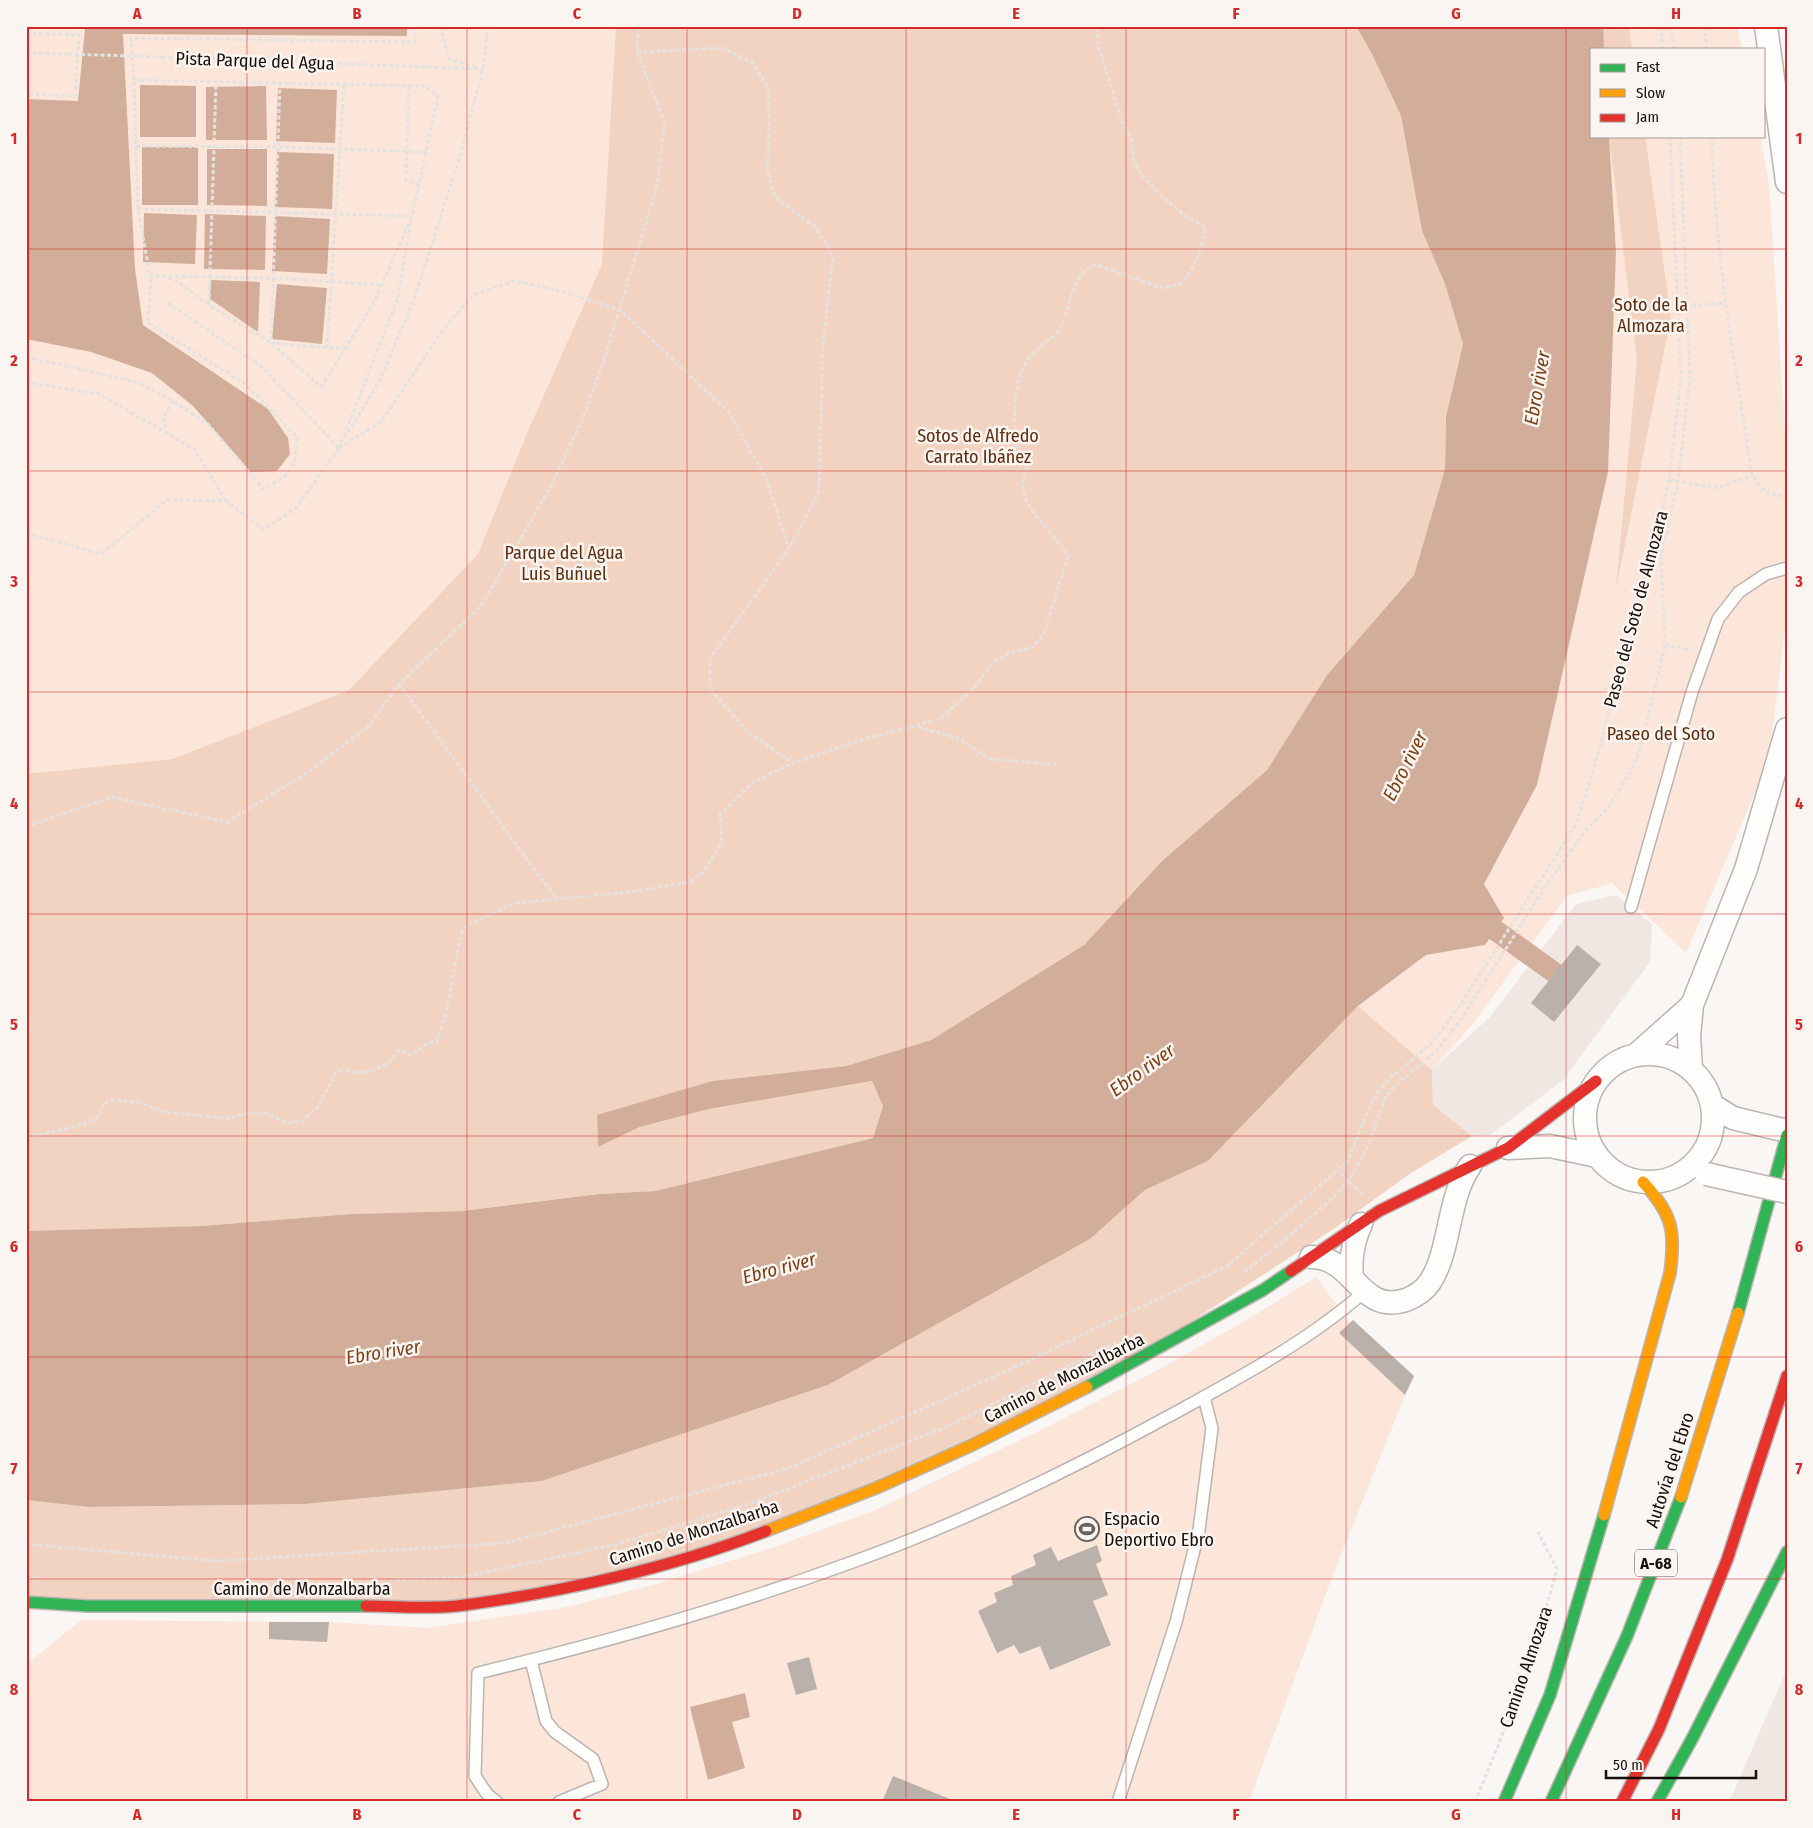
<svg xmlns="http://www.w3.org/2000/svg" width="1813" height="1828" font-family="'Fira Sans Condensed',sans-serif">
<rect width="100%" height="100%" fill="#f9f6f4"/>
<path fill="#f1e7e2" d="M1616 895 1652 924 1650 962 1563 1080 1490 1135 1472 1136 1433 1105 1432 1070 1490 1017 1576 904Z
M1787 1669V1802H1729Z"/>
<path fill="#fce6da" d="M26 26H1356L201 1226 26 1231Z
M1603 26H1737L1742 49H1604Z
M1609 136H1760L1769 183 1787 464V613L1769 760 1686 953 1612 883 1567 896 1471 1026 1432 1070 1358 1006 1426 955 1485 945 1484 884 1537 785 1616 252Z
M1316 1277 1350 1323 1353 1320 1414 1376 1405 1395 1331 1580 1249 1802H26V1665L81 1620 329 1622 428 1628 567 1607 653 1585 774 1547 873 1511 1039 1431 1156 1371 1235 1327Z"/>
<path fill="#f2d3c2" d="M616 26H1356L1372 54 1401 116 1422 231 1445 284 1463 344 1446 416 1445 469 1414 575 1327 675 1267 770 1162 861 1084 945 931 1040 846 1066 712 1081 597 1116 598 1147 640 1127 709 1109 872 1081 883 1106 873 1138 655 1191 599 1194 462 1211 350 1214 201 1226 26 1231V774L173 759 349 690 478 554 528 431 602 264Z
M1595 26H1629L1632 49H1598Z
M1609 136H1645L1671 317 1616 589 1637 360Z
M1358 1006 1432 1070 1433 1105 1472 1136 1411 1173 1332 1230 1106 1377 735 1543 455 1606 26 1607V1500L94 1507 305 1504 542 1481 828 1385 1090 1239 1145 1190 1208 1161Z"/>
<path fill="#d2ae9a" d="M26 26H407V36L123 34 135 269 143 325 268 409 288 438 290 454 277 471 251 472 193 406 152 373 91 352 26 339V99L78 101 85 29 26 28Z
M1356 26H1603L1604 49H1592V136H1609L1616 252 1608 472 1537 785 1484 884 1504 918 1485 945 1426 955 1358 1006 1208 1161 1145 1190 1090 1239 828 1385 542 1481 305 1504 90 1507 26 1500V1231L201 1226 350 1214 462 1211 599 1194 655 1191 873 1138 883 1106 872 1081 709 1109 640 1127 598 1147 597 1115 712 1081 846 1066 931 1040 1084 945 1162 861 1267 770 1327 675 1414 575 1445 469 1446 416 1463 344 1445 284 1422 231 1401 116 1372 54Z
M140 85 196 86V137H140Z
M266 86 267 140H206V87Z
M278 88 337 90 335 143 276 141Z
M142 147H198V205H142Z
M207 149H267V206L207 205Z
M277 152 334 154 332 209 275 207Z
M144 213 197 215 195 264 143 262Z
M205 214 266 216 265 270 204 269Z
M275 216 330 219 327 274 272 271Z
M211 280 260 282 258 332 210 299Z
M277 284 327 288 322 344 272 339Z
M745 1693 750 1717 732 1722 745 1768 708 1780 690 1707Z"/>
<g fill="none" stroke-linecap="round" stroke-linejoin="round">
<path stroke="#d2ae9a" stroke-width="21" d="M1495 930 1555 973"/>
</g>
<path fill="#bbb1ab" d="M1577 945 1601 964 1554 1022 1531 1003Z
M1353 1320 1414 1376 1405 1395 1339 1333Z
M1097 1545 1102 1561 1096 1564 1108 1595 1093 1601 1111 1645 1050 1670 1040 1646 1020 1654 1014 1645 997 1653 978 1611 997 1602 994 1593 1013 1585 1011 1576 1036 1565 1033 1555 1051 1547 1058 1561Z
M269 1622H329L327 1642 269 1639Z
M809 1657 817 1689 796 1695 787 1663Z
M893 1776 955 1801V1802H882Z"/>
<g fill="none" stroke-linecap="round" stroke-linejoin="round">
<defs>
<path id="lane" d="M1631 907 1692 692 1718 619 1739 592 1766 574 1787 568
M531 1660 546 1721 555 1732 593 1759 602 1784 559 1802
M497 1802 487 1794 475 1776 478 1673C603 1643 727 1608 847 1564 959 1524 1067 1472 1171 1415 1237 1379 1307 1342 1364 1292
M1118 1802 1176 1622 1199 1530 1212 1428 1204 1397"/>
<path id="street" d="M1766 26 1787 182
M1585 1118a64 64 0 1 1 128 0a64 64 0 1 1-128 0Z
M1636 1055 1692 1005
M1691 1069 1689 1036 1692 1005 1746 869 1787 729
M1712 1105 1733 1118 1787 1131
M1508 1148 1550 1146 1597 1156
M1311 1257C1355 1257 1359 1315 1406 1300 1416 1296 1424 1291 1430 1282 1451 1250 1447 1199 1470 1166
M1352 1277C1350 1258 1353 1241 1361 1224"/>
<path id="fast" d="M1738 1313 1787 1135
M1087 1387 1263 1290 1291 1271
M26 1602 88 1606H366
M1504 1802 1550 1695 1604 1515
M1551 1802 1627 1636 1681 1497
M1657 1802 1692 1739 1787 1552"/>
<path id="slow" d="M1681 1497 1738 1313
M1604 1515 1670 1273C1676 1230 1672 1214 1643 1182
M766 1531 876 1488 972 1445 1087 1387"/>
<path id="jam" d="M1291 1271 1379 1211 1508 1148 1596 1081
M366 1606C395 1606 427 1609 457 1606 558 1593 671 1568 766 1531
M1622 1802 1659 1729 1727 1560 1787 1376"/>
</defs>
<use href="#lane" stroke="#bbb5b1" stroke-width="14"/>
<use href="#street" stroke="#bbb5b1" stroke-width="25"/>
<use href="#fast" stroke="#bbb5b1" stroke-width="14"/>
<use href="#slow" stroke="#bbb5b1" stroke-width="14"/>
<use href="#jam" stroke="#bbb5b1" stroke-width="14"/>
<path stroke="#e4e2e1" stroke-width="3" stroke-dasharray="4 2.5" stroke-linecap="butt" d="M440 26 449 59 478 68
M1661 26 1663 49
M1671 26 1674 49
M1704 26 1707 49
M26 33 79 35 75 96 26 94
M637 52 723 48 753 63 768 88 769 133 767 169 775 197 816 228 833 256 823 343 819 492 789 549
M26 53 68 54
M162 57 483 69
M134 80 131 38 415 42V26
M280 83 271 343 345 349
M409 86 406 180 419 185
M1712 136C1714 251 1735 363 1752 476L1767 493 1787 497
M136 146 279 147 426 152
M138 209 412 216
M168 278 174 279 209 305 271 343 321 387 373 304 410 221
M168 303 262 367 339 448
M209 304 216 82
M1679 307 1725 303
M327 348 344 85
M26 357 137 382 173 401 208 424 263 489C292 474 296 469 297 437L245 384 148 323 151 276
M26 382 99 394 194 449 226 501
M168 434 163 418 173 401
M345 438 379 382 414 300 460 156 483 69 488 26
M339 448 398 298 412 216 438 97 426 86 134 80 138 209 150 276 274 278 382 285
M339 448 381 422 441 333 473 295 514 281 561 291 620 310 728 411 766 478 789 549 710 658V689L748 732 793 763
M1669 480 1716 488 1752 476
M26 533 101 554 167 500 226 501 264 529 296 508 339 448
M1665 645 1691 650
M399 684 556 899
M918 727 958 738 990 759 1060 765
M26 827 111 797 227 822 308 772 368 727 399 684 481 606 550 488 583 418 603 363 656 190 665 123 637 52 638 26
M26 1137C43 1133 91 1127 100 1114 102 1111 103 1106 104 1103L112 1100 139 1102 164 1112 227 1118 256 1112 269 1114 288 1123 302 1121 318 1107 335 1074 341 1070 357 1073 372 1071 387 1064 399 1050 411 1055 426 1044 437 1041 446 1013 462 930 469 924 515 903 631 892 690 882 705 870 722 841 720 814 753 782 793 763 864 739 940 719 974 688 992 663 1010 653 1033 647 1044 633 1068 556C1056 533 1023 512 1023 485 1023 477 1027 469 1028 462 1025 457 1020 451 1017 446 1012 432 1015 395 1018 381 1019 374 1025 363 1030 357 1037 348 1053 338 1058 331 1072 311 1069 272 1097 265L1162 288 1182 283C1196 265 1202 250 1205 227L1184 215 1160 195 1141 174 1133 158 1131 139 1121 119 1097 42 1098 26
M1362 1194 1342 1175 1369 1108 1378 1092 1390 1078 1430 1045 1461 1004 1576 824 1594 768 1647 574 1669 480 1681 378 1670 136
M1244 1272 1279 1245 1336 1195 1349 1181 1368 1146 1385 1098 1394 1087 1437 1050 1460 1021 1551 878 1586 830 1607 809 1632 770 1641 745 1665 645 1661 555 1678 482 1690 378 1680 136
M26 1544 216 1561 505 1543 786 1469 981 1383 1227 1266 1349 1160
M26 1576 40 1577
M396 1580 463 1577 614 1545 749 1504 951 1425 1116 1342
M1475 1802 1528 1672 1557 1569 1538 1532"/>
<use href="#lane" stroke="#fefefd" stroke-width="11"/>
<use href="#street" stroke="#fefefd" stroke-width="22"/>
<use href="#fast" stroke="#30b455" stroke-width="11"/>
<use href="#slow" stroke="#ff9f0a" stroke-width="11"/>
<use href="#jam" stroke="#e5322d" stroke-width="11"/>
<defs>
<path id="street-bridge" d="M1706 1174 1787 1192"/>
</defs>
<use href="#street-bridge" stroke="#bbb5b1" stroke-width="25" stroke-linecap="butt"/>
<path stroke="#e4e2e1" stroke-width="3" stroke-dasharray="4 2.5" stroke-linecap="butt" d="M68 54 162 57"/>
<use href="#street-bridge" stroke="#fefefd" stroke-width="22"/>
</g>
<path fill="none" stroke="#d62828" stroke-width="1" stroke-opacity="0.55" d="M247 26V1802M467 26V1802M687 26V1802M906 26V1802M1126 26V1802M1346 26V1802M1566 26V1802M26 249H1787M26 471H1787M26 692H1787M26 914H1787M26 1136H1787M26 1357H1787M26 1579H1787"/>
<defs>
<symbol id="stadium-ring" viewBox="-11 -11 22 22"><circle r="9.5" fill="#fbf5f2" stroke="#67605c" stroke-width="1.5"/><path d="M0-5a6.5 5 0 1 0 0 10a6.5 5 0 1 0 0-10ZM-3.5-1.8h7v3.6h-7Z" fill="#67605c"/></symbol>
</defs>
<g fill-rule="evenodd">
<use href="#stadium-ring" x="1073" y="1515" width="28" height="28"/>
</g>
<g text-anchor="middle" dominant-baseline="central" stroke-width="5" stroke-linejoin="round" paint-order="stroke">
<rect fill="#fbf5f2" stroke="#5d5450" stroke-width="1" x="1635" y="1549.5" width="42" height="27" rx="4"/>
<g font-size="16" font-weight="bold" fill="#190f0a">
<text x="1656" y="1563">A-68</text>
</g>
<g font-size="18" fill="#190f0a" stroke="#fbf5f2">
<text transform="translate(255 61) rotate(2)">Pista Parque del Agua</text>
<text transform="translate(1636 609) rotate(-75)">Paseo del Soto de Almozara</text>
<text transform="translate(1064 1378) rotate(-27)">Camino de Monzalbarba</text>
<text transform="translate(1670 1470) rotate(-72)">Autovía del Ebro</text>
<text transform="translate(694 1533) rotate(-18)">Camino de Monzalbarba</text>
<text x="302" y="1589">Camino de Monzalbarba</text>
<text transform="translate(1526 1667) rotate(-71)">Camino Almozara</text>
</g>
<g font-size="18" fill="#5e2d0d" stroke="#fbf5f2">
<text x="1651" y="305">Soto de la<tspan x="1651" dy="21">Almozara</tspan></text>
<text x="978" y="436">Sotos de Alfredo<tspan x="978" dy="21">Carrato Ibáñez</tspan></text>
<text x="564" y="553">Parque del Agua<tspan x="564" dy="21">Luis Buñuel</tspan></text>
<text x="1661" y="734">Paseo del Soto</text>
</g>
<g font-size="18" fill="#190f0a" stroke="#fbf5f2" text-anchor="start">
<text x="1104" y="1519">Espacio<tspan x="1104" dy="21">Deportivo Ebro</tspan></text>
</g>
<g font-size="19" font-style="italic" fill="#7d3d11" stroke="#fbf5f2">
<text transform="translate(1537 388) rotate(-80)">Ebro river</text>
<text transform="translate(1405 766) rotate(-63)">Ebro river</text>
<text transform="translate(1142 1070) rotate(-36)">Ebro river</text>
<text transform="translate(779 1268) rotate(-15)">Ebro river</text>
<text transform="translate(383 1352) rotate(-9)">Ebro river</text>
</g>
</g>
<rect width="1813" height="1828" fill="none" stroke="#fbf5f2" stroke-width="55"/>
<rect x="1590" y="48" width="175" height="90" fill="#fbf5f2" stroke="#a19995"/>
<rect x="1600" y="64" width="25" height="8" fill="#30b455" stroke="#a19995"/>
<text x="1636" y="72" font-size="15" fill="#190f0a">Fast</text>
<rect x="1600" y="89" width="25" height="8" fill="#ff9f0a" stroke="#a19995"/>
<text x="1636" y="98" font-size="15" fill="#190f0a">Slow</text>
<rect x="1600" y="114" width="25" height="8" fill="#e5322d" stroke="#a19995"/>
<text x="1636" y="122" font-size="15" fill="#190f0a">Jam</text>
<path d="M1606 1770v8h150v-8" fill="none" stroke="#190f0a" stroke-width="2.5"/>
<text x="1613" y="1770" font-size="15" fill="#190f0a" stroke="#fbf5f2" stroke-width="4" paint-order="stroke">50 m</text>
<rect x="28" y="28" width="1758" height="1772" fill="none" stroke="#d62828" stroke-width="2"/>
<g font-size="16" text-anchor="middle" font-weight="bold" fill="#d62828">
<text x="137" y="19">A</text>
<text x="357" y="19">B</text>
<text x="577" y="19">C</text>
<text x="797" y="19">D</text>
<text x="1016" y="19">E</text>
<text x="1236" y="19">F</text>
<text x="1456" y="19">G</text>
<text x="1676" y="19">H</text>
<text x="14" y="144">1</text>
<text x="1799" y="144">1</text>
<text x="14" y="366">2</text>
<text x="1799" y="366">2</text>
<text x="14" y="587">3</text>
<text x="1799" y="587">3</text>
<text x="14" y="809">4</text>
<text x="1799" y="809">4</text>
<text x="14" y="1030">5</text>
<text x="1799" y="1030">5</text>
<text x="14" y="1252">6</text>
<text x="1799" y="1252">6</text>
<text x="14" y="1474">7</text>
<text x="1799" y="1474">7</text>
<text x="14" y="1695">8</text>
<text x="1799" y="1695">8</text>
<text x="137" y="1820">A</text>
<text x="357" y="1820">B</text>
<text x="577" y="1820">C</text>
<text x="797" y="1820">D</text>
<text x="1016" y="1820">E</text>
<text x="1236" y="1820">F</text>
<text x="1456" y="1820">G</text>
<text x="1676" y="1820">H</text>
</g>
</svg>
